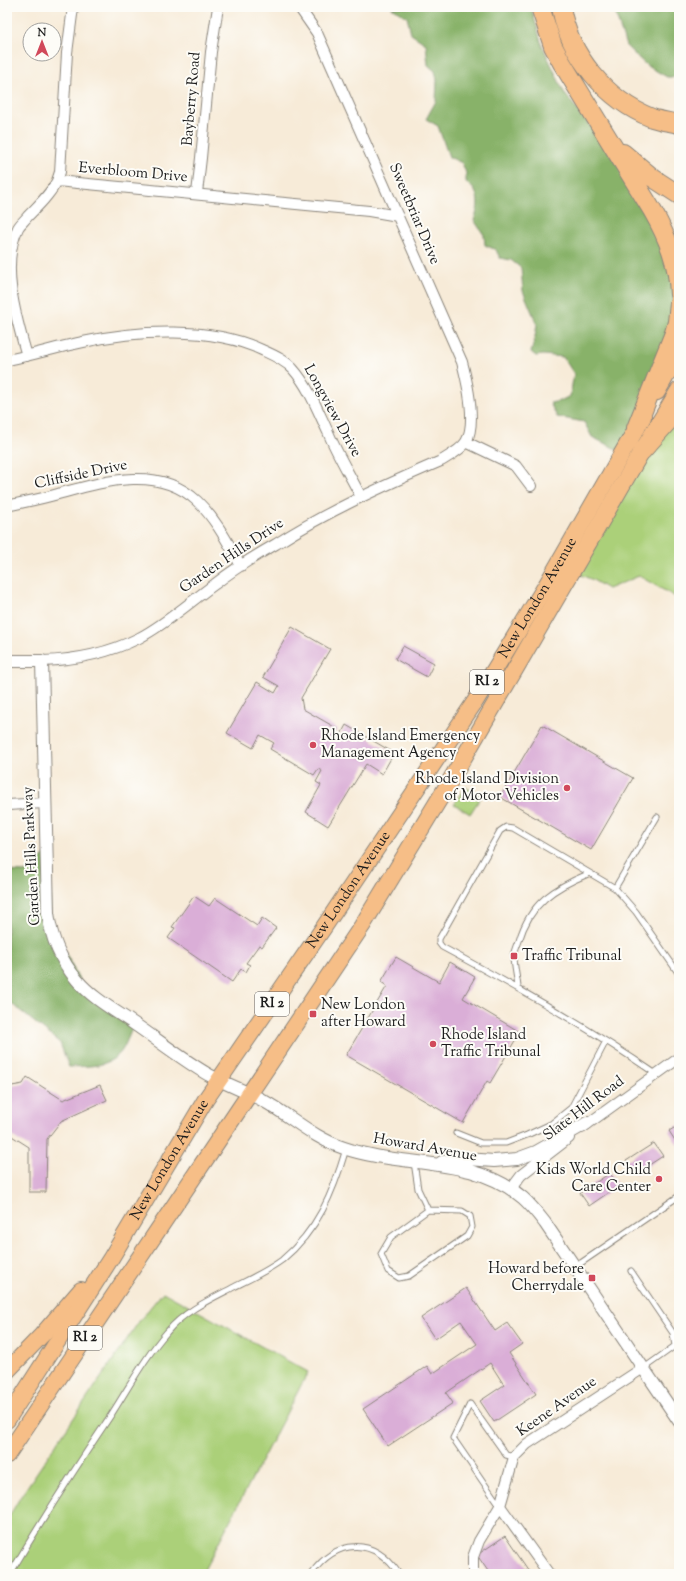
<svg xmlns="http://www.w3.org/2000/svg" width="686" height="1581" font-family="'Sorts Mill Goudy',serif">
<rect width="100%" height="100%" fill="#fdfcf7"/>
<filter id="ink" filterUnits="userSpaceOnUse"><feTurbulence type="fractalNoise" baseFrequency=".025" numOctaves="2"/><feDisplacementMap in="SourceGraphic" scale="8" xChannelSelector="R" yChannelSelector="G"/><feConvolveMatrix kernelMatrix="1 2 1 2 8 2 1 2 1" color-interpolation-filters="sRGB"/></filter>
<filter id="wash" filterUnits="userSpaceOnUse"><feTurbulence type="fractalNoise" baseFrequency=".012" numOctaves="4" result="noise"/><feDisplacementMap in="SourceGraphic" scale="16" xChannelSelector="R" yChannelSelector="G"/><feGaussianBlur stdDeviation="0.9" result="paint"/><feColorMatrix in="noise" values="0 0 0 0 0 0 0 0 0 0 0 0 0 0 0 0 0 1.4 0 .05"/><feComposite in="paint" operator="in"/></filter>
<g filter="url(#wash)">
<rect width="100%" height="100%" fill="#f7ebd8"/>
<path fill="#abd079" stroke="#64764a" d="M679 414V599L639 576 608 589 593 580 576 573 622 491Z
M465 787 481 797 470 814 454 804Z
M163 1292 308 1372 202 1574H7V1520L21 1496 140 1320Z"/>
<path fill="#88b269" stroke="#526742" d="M391 7H531L542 45 565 94 595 132 666 235 679 322 622 452 592 437 584 422 557 417 550 403 560 401 570 396 574 374 563 357 543 355 536 356 531 352 534 343 537 324 523 291 521 268 511 260 500 258 496 250 485 245 484 235 474 220C480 206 480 190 466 183V173L462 163 449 157 438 126 426 119 436 101 437 80 435 71 428 65 426 44 411 34 407 17Z
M611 7H679V77H667L646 65 626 46 615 12Z
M48 853 51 924 85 991 134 1025C129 1034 126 1046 120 1053 107 1068 86 1066 69 1067L60 1043 7 1000V871L25 872Z"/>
<g id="blocks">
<path fill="#daaed7" d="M292 627 330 649 301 698 303 709 338 729 333 737 338 740 346 725 394 753 382 774 366 764 328 826 306 812 321 785 316 782 322 771 318 769 314 775 270 749 274 743 260 735 253 748 227 733 257 682 275 693 279 686 263 677Z
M403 646 434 663 427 677 395 659Z
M542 725 633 778 591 850 500 797Z
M194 896 209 906 215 898 257 926 262 918 276 928 262 947 259 945 246 963 250 965 246 972 241 969 232 982 168 938 175 928 172 927Z
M396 957 439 982 450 962 475 977 463 998 520 1032 490 1083 487 1081 463 1123 346 1055 387 986 381 982Z
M27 1077 63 1100 100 1085 107 1100 61 1121 47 1139 46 1192H29V1147L7 1133V1088L12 1086 23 1084Z
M679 1125V1144L678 1145 669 1131Z
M654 1143 663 1156 635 1174 626 1161Z
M610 1173 618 1186 589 1206 580 1193Z
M466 1288 495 1331 507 1323 522 1344 509 1353 536 1394 494 1422 480 1401 504 1385 490 1363 446 1393 453 1403 388 1446 363 1409 427 1366 432 1374 477 1344 461 1321 435 1339 421 1318Z
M505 1536 531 1574H490L477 1555Z"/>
</g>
</g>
<g filter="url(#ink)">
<use href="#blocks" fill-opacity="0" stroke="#8a847a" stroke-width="1"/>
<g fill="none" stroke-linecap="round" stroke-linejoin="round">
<defs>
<path id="service" d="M615 888 657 817
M518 987C517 977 514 966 514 956 515 951 517 946 519 941 530 903 554 888 588 874
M656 1074C588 1027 515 986 442 947L439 943V939L500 831 506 827 513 828 615 888 636 912 679 974
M456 1133 481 1143H506L527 1135 551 1124 571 1108 606 1041
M414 1162 418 1189 428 1210 462 1211 470 1216 472 1227 467 1236 409 1276 399 1278 388 1271 381 1254 391 1237 428 1210
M575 1267 679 1196
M631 1271 673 1333 675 1346
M644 1368 679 1343
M499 1505 453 1438 470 1404 506 1455 514 1457
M10 1574C42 1520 76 1467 111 1415 129 1387 145 1357 167 1332 184 1311 211 1299 234 1287 250 1279 267 1271 282 1260 318 1230 333 1193 346 1149
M311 1574C337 1539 373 1536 399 1574"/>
<path id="minor" d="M57 181 60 172 67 53 73 7
M197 193 201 158 211 52 218 7
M27 356C16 318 0 265 18 228 20 224 25 220 28 216 39 205 50 194 57 181L369 211 398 216
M7 360C33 355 58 347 83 342 137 330 212 326 262 350 273 355 285 360 293 369 309 387 318 411 328 432 337 454 350 475 361 497
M466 442 516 466 531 486
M7 506C24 502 41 499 58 494 102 482 158 464 197 501 216 519 228 543 241 566
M42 661C74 660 109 653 139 638 166 624 190 602 215 584 234 569 255 556 276 544 328 511 385 485 441 461 449 456 461 450 466 442 477 423 467 381 462 362L317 33 299 7
M7 805 45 803
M582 1128 679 1058
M512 1189 515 1183 521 1175 569 1138
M500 1506 549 1574
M473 1574V1557L479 1541 500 1506 514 1457 527 1444 643 1368"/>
<path id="tertiary" d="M7 661H42L48 913C51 937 61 961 77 980 92 998 114 1010 133 1023 158 1040 183 1060 209 1075 226 1084 245 1091 262 1100 290 1115 313 1138 344 1148 402 1168 473 1155 523 1198 531 1205 538 1214 545 1223L679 1421
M442 1162 467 1159 494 1161 517 1159 536 1152 587 1123"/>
<g id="primary">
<path d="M657 392 679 353"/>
<path d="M7 1371 42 1335 81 1290"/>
<path id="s1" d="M7 1420 111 1258 206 1099 324 927 476 700 547 584 643 417"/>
<path d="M7 1455 362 926 446 788 642 451 679 390"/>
</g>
<path id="motorway" d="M540 7 553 46 562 63 652 210C668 238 678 263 679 295
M561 7C569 55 606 100 652 118 661 121 670 122 679 124
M623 153 653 178 679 195
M636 428 674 333 677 322 679 302
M642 451 679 409"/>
</defs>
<use href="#service" stroke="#8a847a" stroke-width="7"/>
<use href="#minor" stroke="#8a847a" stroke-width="12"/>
<use href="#tertiary" stroke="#8a847a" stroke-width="14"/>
<use href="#primary" stroke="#8a847a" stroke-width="18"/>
<use href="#motorway" stroke="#8a847a" stroke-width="20"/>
<use href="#service" stroke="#fff" stroke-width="5"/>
<use href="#minor" stroke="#fff" stroke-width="10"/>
<use href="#tertiary" stroke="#fff" stroke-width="12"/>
<use href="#primary" stroke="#f6be87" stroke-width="16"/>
<use href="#motorway" stroke="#f6be87" stroke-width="18"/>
</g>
</g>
<g fill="#d1495b" stroke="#fdfcf7" stroke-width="1.5">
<circle cx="313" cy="745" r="4"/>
<circle cx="567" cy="788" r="4"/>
<rect x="510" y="952" width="8" height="8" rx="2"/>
<rect x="309" y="1010" width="8" height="8" rx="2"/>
<circle cx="433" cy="1044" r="4"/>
<circle cx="659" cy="1179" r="4"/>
<rect x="588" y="1274" width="8" height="8" rx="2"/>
</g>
<g text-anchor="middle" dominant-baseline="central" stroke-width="4" stroke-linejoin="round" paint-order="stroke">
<g fill="#fdfcf7" stroke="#605f5e" stroke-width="1">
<rect x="470" y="670" width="34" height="24" rx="3"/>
<rect x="255" y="992" width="34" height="24" rx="3"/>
<rect x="68" y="1326" width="34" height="24" rx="3"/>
</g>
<g font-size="14" font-weight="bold" fill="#1c1c1c">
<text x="487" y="682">RI 2</text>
<text x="272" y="1004">RI 2</text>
<text x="85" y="1338">RI 2</text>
</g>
<g font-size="15" fill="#1c1c1c" stroke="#fdfcf7">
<text transform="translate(192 99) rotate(-85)">Bayberry Road</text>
<text transform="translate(133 173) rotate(5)">Everbloom Drive</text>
<text transform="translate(414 214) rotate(67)">Sweetbriar Drive</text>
<text transform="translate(332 411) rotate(61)">Longview Drive</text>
<text transform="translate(81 475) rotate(-12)">Cliffside Drive</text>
<text transform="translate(232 556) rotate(-34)">Garden Hills Drive</text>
<text stroke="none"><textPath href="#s1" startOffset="979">New London Avenue</textPath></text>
<text transform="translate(32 856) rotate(-93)">Garden Hills Parkway</text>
<text stroke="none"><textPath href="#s1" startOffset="631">New London Avenue</textPath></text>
<text transform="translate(584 1109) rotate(-37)">Slate Hill Road</text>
<text transform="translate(425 1148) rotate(10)">Howard Avenue</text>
<text stroke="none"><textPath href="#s1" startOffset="307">New London Avenue</textPath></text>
<text transform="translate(557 1407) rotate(-35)">Keene Avenue</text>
</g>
<g font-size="15" fill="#1c1c1c" stroke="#fdfcf7" text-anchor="start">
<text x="321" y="736">Rhode Island Emergency<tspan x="321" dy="17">Management Agency</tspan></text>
<text x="559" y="779" text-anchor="end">Rhode Island Division<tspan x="559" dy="17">of Motor Vehicles</tspan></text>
<text x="522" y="956">Traffic Tribunal</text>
<text x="321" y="1005">New London<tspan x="321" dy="17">after Howard</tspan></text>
<text x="441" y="1035">Rhode Island<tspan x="441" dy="17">Traffic Tribunal</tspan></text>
<text x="651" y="1170" text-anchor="end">Kids World Child<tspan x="651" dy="17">Care Center</tspan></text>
<text x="584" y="1269" text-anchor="end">Howard before<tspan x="584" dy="17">Cherrydale</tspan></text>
</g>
</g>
<rect width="686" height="1581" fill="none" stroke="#fdfcf7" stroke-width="24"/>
<g transform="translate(42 42)"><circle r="19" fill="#fdfcf7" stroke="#a3a29f"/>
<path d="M0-3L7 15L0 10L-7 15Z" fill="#d1495b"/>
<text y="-6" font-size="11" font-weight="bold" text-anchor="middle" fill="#1c1c1c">N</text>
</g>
</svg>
